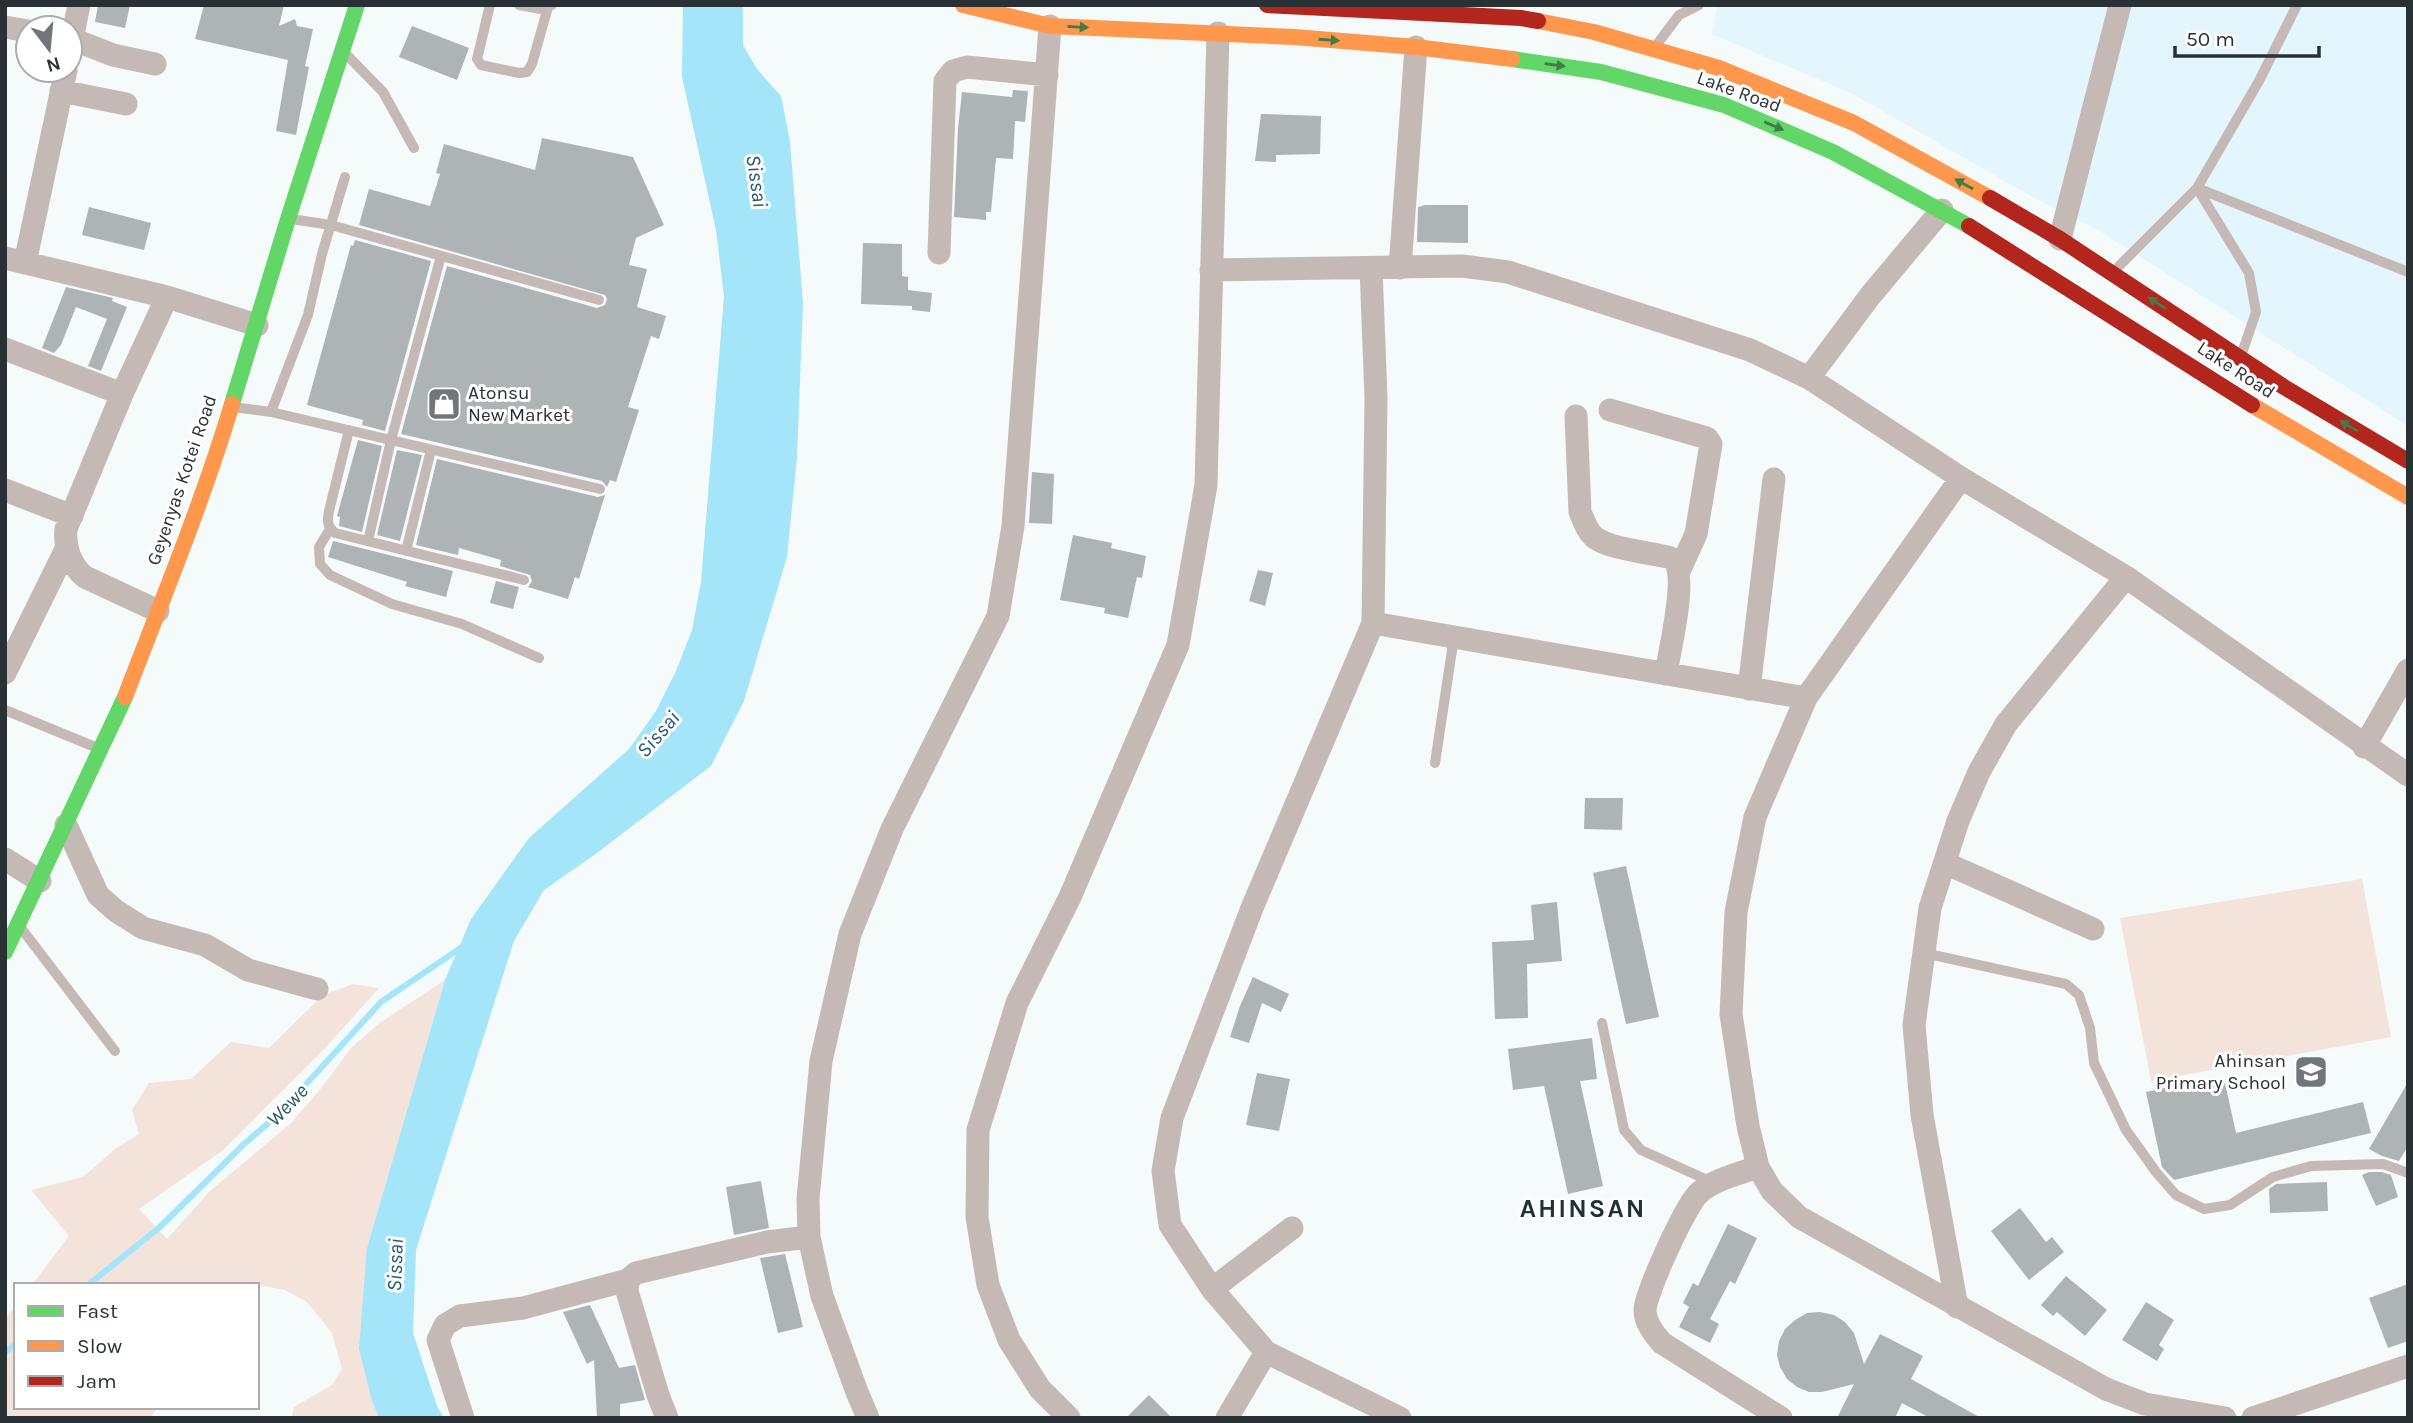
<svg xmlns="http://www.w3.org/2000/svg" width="2413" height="1423" font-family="Karla,sans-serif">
<rect width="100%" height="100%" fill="#f5fafb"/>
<path fill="#e3f6fd" d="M1718 5H2408V426L2098 230 2029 195 1853 94 1712 34Z"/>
<path fill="#f4e3db" d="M2362 879 2391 1037 2151 1081 2120 918Z
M445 980 367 1248 372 1401 379 1418H292L294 1407 332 1385 342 1369 332 1333 307 1302 285 1290 249 1283 32 1285 69 1236 31 1190 83 1177 115 1149 139 1134 132 1110 149 1083 191 1079 231 1042 269 1048 323 995 353 984 379 988 327 1046 222 1151 139 1209 167 1239 211 1190 290 1124 319 1091 351 1048 381 1022Z
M16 1306V1407H158L150 1418H5V1319Z"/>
<path fill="#a4e5fa" d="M683 5H743V45L757 69 781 96 790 141 803 303 797 458 787 557 744 701 711 766 597 853 544 890 514 941 416 1250 413 1333 437 1406 444 1418H379L372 1401 359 1349 367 1248 445 980 471 919 529 838 629 749 656 711 676 671 692 630 701 582 724 296 716 230 682 77Z"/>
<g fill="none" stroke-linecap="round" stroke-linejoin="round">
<path stroke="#a4e5fa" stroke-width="6" d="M88 1285 160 1227 243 1145 279 1114 381 1002 465 945
M5 1352 16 1344"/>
</g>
<path fill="#aeb4b6" d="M98 5H130L125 28 95 22Z
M204 5H284L279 26 295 19 297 26 313 29 305 66 309 67 296 135 276 131 288 60 195 39Z
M412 26 469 48 457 80 399 57Z
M1013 90 1028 91 1025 122 1015 121 1013 159 996 158 991 212H986V220L954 217 958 128 962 92 1012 97Z
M1261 114 1321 116 1320 154 1276 155V162L1255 161Z
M542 138 633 157 664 225 636 238 629 265 647 269 637 307 666 316 659 339 651 336 628 407 639 410 616 482 610 480 607 487 602 481 401 434 447 266 597 308 605 305 607 299 605 295 359 225 369 189 430 206 440 174 436 173 444 144 535 170Z
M1425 205H1468V243L1417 242 1418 207Z
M89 207 151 223 144 250 82 235Z
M355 240 431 261 385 431 362 425 363 420 307 405 351 245 353 246Z
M863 243 902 244V276L908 277V290L932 293 930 312 912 310V306L861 304Z
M66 287 113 298 112 301 127 307 101 371 88 366 107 319 76 307 61 345 54 353 42 348Z
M358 440 382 446 362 532 339 526 340 517 337 516Z
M397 450 422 455 400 541 377 535Z
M437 459 598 497 605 495 579 579 575 577 568 599 528 587 532 581 530 575 500 566 501 560 459 548 458 555 416 545Z
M1032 472 1054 474 1052 524 1029 523Z
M1073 535 1112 543 1111 548 1146 556 1142 578 1137 577 1128 618 1104 613 1105 608 1060 600Z
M333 541 453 571 446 597 405 586 407 582 328 557Z
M1258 570 1273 573 1265 606 1249 601Z
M496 581 519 587 513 609 490 603Z
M1585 798H1623L1622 830 1584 829Z
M1626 866 1659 1017 1626 1024 1593 873Z
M1557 902 1562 961 1527 964 1528 1018 1495 1019 1492 942 1534 940 1531 905Z
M1253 977 1289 994 1281 1012 1262 1003 1249 1043 1230 1037 1240 1006Z
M1592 1038 1597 1079 1580 1081 1603 1186 1568 1194 1544 1086 1513 1090 1508 1049Z
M1257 1073 1290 1079 1279 1131 1246 1125Z
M2408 1082V1146L2399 1161 2382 1156 2369 1149Z
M2225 1083 2236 1133 2363 1102 2371 1133 2174 1180 2162 1167 2146 1092 2183 1084 2184 1092Z
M2369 1172H2382L2391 1175 2398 1197 2376 1206 2362 1175Z
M761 1181 769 1228 734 1235 726 1187Z
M2327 1182 2328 1211 2270 1213 2269 1189 2276 1184Z
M2020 1208 2046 1242 2052 1237 2064 1252 2029 1280 1991 1231Z
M1728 1224 1757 1238 1735 1284 1730 1281 1710 1319 1719 1324 1710 1343 1679 1327 1689 1307 1683 1303 1693 1283 1698 1286Z
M785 1254 803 1327 778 1333 760 1258Z
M2066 1276 2107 1310 2085 1336 2057 1312 2053 1316 2041 1305Z
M2408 1284V1341L2388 1348 2369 1298Z
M2146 1302 2174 1320 2159 1345 2164 1349 2157 1361 2122 1340Z
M590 1305 619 1368 635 1365 645 1400 620 1404V1418H597L594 1360 587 1364 563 1312Z
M1820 1312 1834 1315 1845 1322 1854 1333 1864 1364 1880 1334 1923 1356 1911 1379 1981 1418H1930L1902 1403 1895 1418H1837L1854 1384 1822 1392H1809L1797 1387 1787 1379 1780 1367 1777 1355 1779 1341 1785 1329 1795 1320 1807 1313Z
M1149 1395 1172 1418H1126Z"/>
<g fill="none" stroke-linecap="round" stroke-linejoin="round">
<path stroke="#c5b9b5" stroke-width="10" d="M490 5 477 59 481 65 519 73 527 72 532 64 548 7
M519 5 541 9 552 5
M1655 47 1679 15 1699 5
M345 53 383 92 414 148
M2197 188 2408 272
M2197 188 2249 273 2256 312 2241 356
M291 219 331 225 599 300
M2114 271 2197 188 2259 81 2297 5
M233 407 271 412 600 489
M271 412 308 315 322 254 345 177
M349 430 329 511C327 521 327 526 335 533L524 580
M330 529 319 547 320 564 330 575 392 604 462 624 539 658
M368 541 391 440 441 256
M406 551 431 450
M5 710 100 749
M1435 763 1454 637
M21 928 115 1051
M1924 953 2066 984 2079 995 2090 1028 2094 1063 2126 1130 2156 1172 2176 1195 2204 1209 2230 1205 2273 1177 2311 1166 2383 1164 2408 1173
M1602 1023 1624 1130 1641 1150 1714 1183"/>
<path stroke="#c5b9b5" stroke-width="23" d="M79 5 72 39 113 55 155 64
M5 27 28 31
M61 91 126 104
M2060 239 2120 5
M939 253 945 81 953 71 967 67 1047 75
M5 258 167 297 257 325
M25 263 66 70
M1371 268 1376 398 1373 623 1806 698
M1400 268 1416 47
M1211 270 1462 266 1508 272 1750 350 1809 378 1961 478 2126 577 2408 775
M5 349 122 394
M1809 378 1870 296 1942 210
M1610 410 1707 438 1711 444 1696 534 1680 569
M1576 416 1580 512C1584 521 1587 531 1594 537 1611 550 1650 552 1671 558 1690 571 1669 651 1666 674
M1961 478 1806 698 1755 817 1736 912 1731 1014 1748 1126 1758 1167 1772 1191 1799 1217 2106 1389 2145 1404 2225 1418
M5 490 72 516
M158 611 85 577C71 566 64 547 66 529L122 394 167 297
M1373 623 1252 908 1172 1118 1163 1171 1170 1225 1212 1289 1266 1352 1400 1418
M5 673 67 547
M1749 689 1774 479
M2364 747 2408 670
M66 825 98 895 116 911 143 928 205 945 248 970 317 989
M5 859 40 881
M1945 863 2093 929
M1758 1167C1738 1174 1715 1179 1699 1193 1686 1204 1646 1292 1645 1310 1645 1323 1654 1334 1662 1343L1781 1418
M628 1280 627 1291 658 1395 667 1418
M1212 1289 1292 1228
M1957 1307 1922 1115 1914 1025 1930 908 1958 821 1979 772 2006 724 2126 577
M463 1418 438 1340 445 1325 460 1316 523 1308 628 1280 636 1273 767 1242 809 1237
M868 1418 857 1392 822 1296 809 1237 808 1199 821 1061 850 934 892 829 998 616 1013 526 1050 26
M1069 1418 1040 1389 1009 1340 988 1285 977 1217 978 1130 1017 1003 1070 897 1178 645 1206 485 1218 33
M1227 1418 1266 1352
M2253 1418 2408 1366"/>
<path stroke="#63d668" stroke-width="16" d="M1512 59 1601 72 1724 105 1833 152 1969 226
M232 404 288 219 357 5
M5 952 125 697"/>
<path stroke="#ff974d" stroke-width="16" d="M963 5 1050 26 1294 37 1416 47 1512 59
M1538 21 1594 32 1719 68 1854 123 1990 198
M2252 405 2408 497
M125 697C162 600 202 504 232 404"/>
<path stroke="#b3261e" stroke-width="16" d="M1267 5 1521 18 1538 21
M1990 198 2060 239 2284 387 2408 461
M1969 226 2252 405"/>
</g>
<defs><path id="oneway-solid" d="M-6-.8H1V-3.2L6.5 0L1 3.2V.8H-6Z" transform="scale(1.75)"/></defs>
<g fill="#437b4b">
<use href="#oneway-solid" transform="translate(1078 27) rotate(3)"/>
<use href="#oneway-solid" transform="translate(1329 40) rotate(4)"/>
<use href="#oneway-solid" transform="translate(1555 65) rotate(8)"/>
<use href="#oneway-solid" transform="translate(1774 126) rotate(23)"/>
<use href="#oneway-solid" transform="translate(1964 184) rotate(-151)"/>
<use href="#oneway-solid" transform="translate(2157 303) rotate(-147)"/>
<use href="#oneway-solid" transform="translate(2349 426) rotate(-149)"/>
</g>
<defs>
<symbol id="shop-square" viewBox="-11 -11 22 22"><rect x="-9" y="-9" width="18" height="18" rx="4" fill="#70777a" stroke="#fff"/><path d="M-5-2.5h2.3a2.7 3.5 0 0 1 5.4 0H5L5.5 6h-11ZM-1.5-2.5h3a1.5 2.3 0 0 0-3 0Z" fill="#fff"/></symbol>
<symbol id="school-square" viewBox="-11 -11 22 22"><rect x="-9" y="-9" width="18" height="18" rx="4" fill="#70777a" stroke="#fff"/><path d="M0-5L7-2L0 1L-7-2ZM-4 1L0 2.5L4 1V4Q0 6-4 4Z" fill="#fff"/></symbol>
</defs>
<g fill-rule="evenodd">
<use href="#shop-square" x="425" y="385" width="38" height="38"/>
<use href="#school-square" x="2292" y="1053" width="38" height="38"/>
</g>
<g text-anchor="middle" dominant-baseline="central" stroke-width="6" stroke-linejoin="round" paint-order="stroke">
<g font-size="19" fill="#293134" stroke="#fff">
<text transform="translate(1739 92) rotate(20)">Lake Road</text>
<text transform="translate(2236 370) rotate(33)">Lake Road</text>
<text transform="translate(182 480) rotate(-71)">Geyenyas Kotei Road</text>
</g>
<g font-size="19" fill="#293134" stroke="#fff" text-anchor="start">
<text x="468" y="393">Atonsu<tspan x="468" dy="22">New Market</tspan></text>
<text x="2286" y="1061" text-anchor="end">Ahinsan<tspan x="2286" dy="22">Primary School</tspan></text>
</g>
<g font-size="21" font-style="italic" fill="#275a69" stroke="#fff">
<text transform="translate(757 181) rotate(82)">Sissai</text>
<text transform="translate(658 734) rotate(-49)">Sissai</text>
<text transform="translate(287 1105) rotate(-46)">Wewe</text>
<text transform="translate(395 1265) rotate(-88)">Sissai</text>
</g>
<g font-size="26" font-weight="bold" letter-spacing="2" fill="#203238" stroke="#fff">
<text x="1583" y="1208">AHINSAN</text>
</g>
</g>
<rect width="2413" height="1423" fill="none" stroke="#293134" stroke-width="14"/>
<rect x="14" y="1283" width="245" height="126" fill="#ffffff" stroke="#a9adae" stroke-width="2"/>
<rect x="28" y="1306" width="35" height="10" fill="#63d668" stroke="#a9adae" stroke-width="2"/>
<text x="77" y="1318" font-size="21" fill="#293134">Fast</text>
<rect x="28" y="1341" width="35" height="10" fill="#ff974d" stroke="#a9adae" stroke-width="2"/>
<text x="77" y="1353" font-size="21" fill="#293134">Slow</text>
<rect x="28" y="1376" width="35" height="10" fill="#b3261e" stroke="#a9adae" stroke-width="2"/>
<text x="77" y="1388" font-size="21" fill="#293134">Jam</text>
<g transform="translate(49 49) rotate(164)"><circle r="33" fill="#ffffff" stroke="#a9adae" stroke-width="2"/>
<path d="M0-5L12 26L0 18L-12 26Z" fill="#70777a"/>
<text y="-10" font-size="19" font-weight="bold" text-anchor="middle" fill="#293134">N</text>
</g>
<path d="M2175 46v10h144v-10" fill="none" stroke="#293134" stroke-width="3.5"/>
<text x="2186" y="46" font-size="21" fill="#293134" stroke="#ffffff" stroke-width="5" paint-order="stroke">50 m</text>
</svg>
